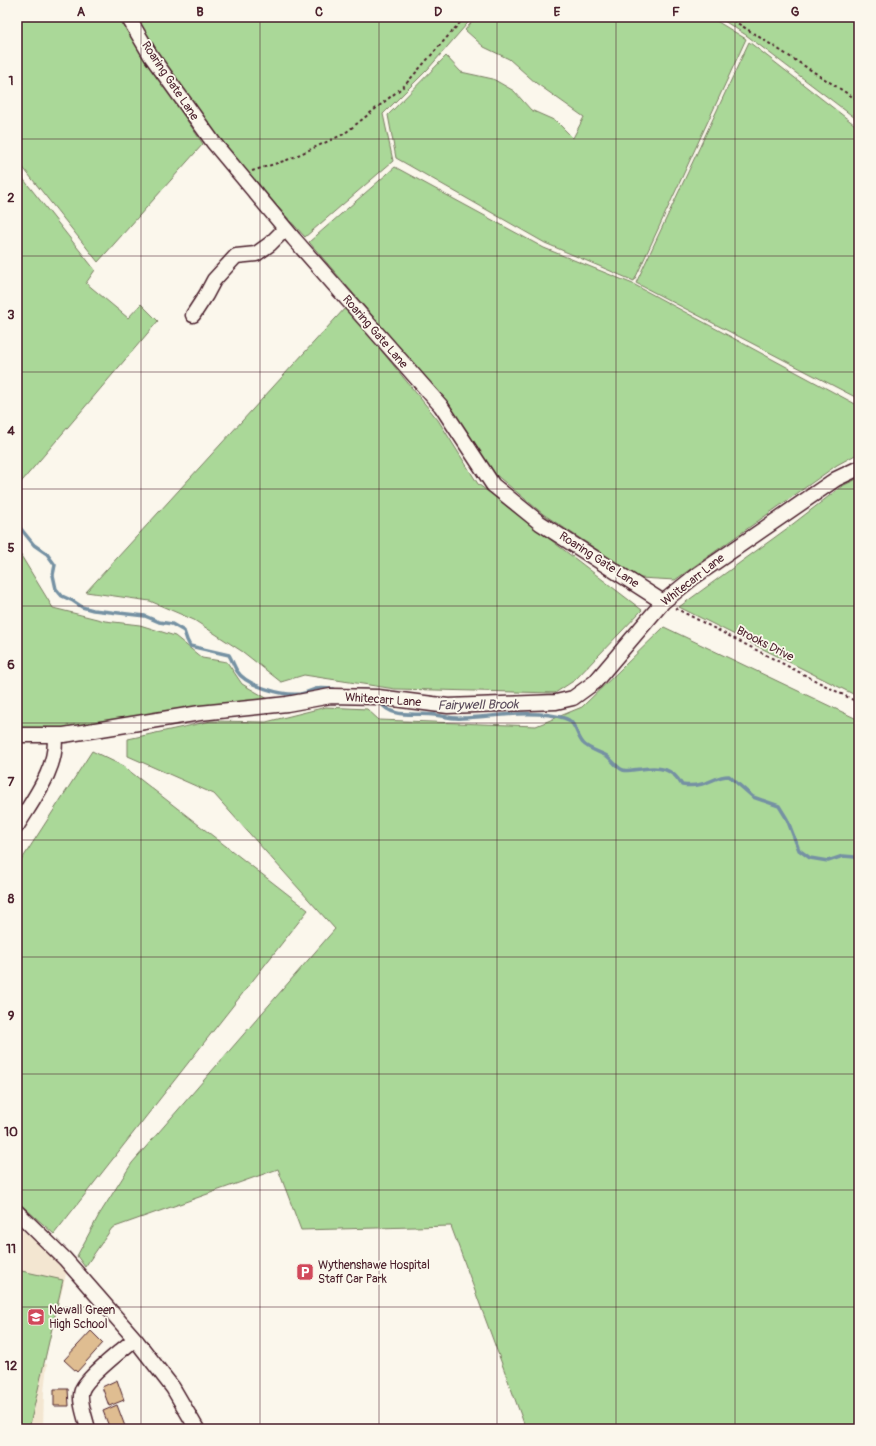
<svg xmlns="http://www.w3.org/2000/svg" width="876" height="1446" font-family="Pangolin,sans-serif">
<rect width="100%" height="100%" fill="#fbf7ec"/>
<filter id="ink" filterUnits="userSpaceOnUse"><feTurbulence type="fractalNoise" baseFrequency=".025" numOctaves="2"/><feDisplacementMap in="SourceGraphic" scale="8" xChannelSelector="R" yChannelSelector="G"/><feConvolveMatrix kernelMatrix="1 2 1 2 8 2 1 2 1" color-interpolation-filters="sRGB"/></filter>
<g filter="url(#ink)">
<path fill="#f3e6d1" d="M17 1225 67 1270 44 1364H47L44 1392 43 1429H17Z"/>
<path fill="#aad898" stroke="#7a7c62" d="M17 17H118L203 144 98 262 17 160Z
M135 17H473L428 69 383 114 393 161 305 237 234 159 177 83Z
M476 17H710L746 39 634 281 545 243 396 158 388 115 446 56 461 72 493 79 514 91 531 110 556 121 573 138 584 117 536 83 509 59 484 47 465 30Z
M718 17H859V121L746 35Z
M749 42 859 128V399L636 283Z
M395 167 544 248 633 284 859 406V453L837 465 675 580 640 578 543 514 495 474 445 400 309 242Z
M17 171 95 270 86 283 128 318 141 304 158 321 17 487Z
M346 307 438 420 478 484 642 610 575 680 555 693 395 689 304 675 281 682 243 652 194 620 150 601 86 592Z
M859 478V697L679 607 789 527 842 486Z
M17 549 53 608 105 621 140 625 175 636 202 658 227 662 242 684 275 703 196 706 58 729H17Z
M664 627 859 720V1429H526L451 1226 301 1230 278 1169 112 1228 85 1267 77 1256 99 1215 132 1163 335 929 214 794 128 756V739L211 721 266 722 326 707 367 709 379 720 536 726 582 707Z
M92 751 123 766 308 910 54 1234 17 1201V867Z
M17 1270 63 1280 29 1429H17Z"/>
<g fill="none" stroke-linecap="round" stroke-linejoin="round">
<path stroke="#7591a3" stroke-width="3.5" d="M17 524 34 545 47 554 55 565 53 575 56 589 62 596 73 601 82 607 93 610 145 616 159 622 172 624 184 631 187 640 190 646 229 655C232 660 234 666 237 671 246 686 284 696 300 694 305 693 310 691 315 689 321 688 328 689 334 689
M358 690H367L371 692
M379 701C392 720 415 712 435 715 443 716 453 719 462 718 492 717 535 709 564 718 576 721 576 735 583 743 588 749 600 752 607 756 612 760 617 768 623 770 629 772 635 769 641 769 660 766 672 768 682 785 689 786 695 786 702 784 712 782 717 776 729 776L753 797 779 806 787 819 799 850 810 858 828 861 843 856 855 857 859 860"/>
</g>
<path fill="#dfbd91" stroke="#4a1f2b" d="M91 1331 103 1343 77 1372 64 1360Z
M117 1380 124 1400 109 1406 102 1387Z
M54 1389H68L69 1406H54Z
M117 1405 126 1429H110L103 1411Z"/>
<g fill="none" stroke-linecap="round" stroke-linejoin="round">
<defs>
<path id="minor" d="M128 17 151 56 213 142 294 239 441 406 493 485 540 523 663 602
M193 315 206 295 214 280 236 256 256 254 270 244 285 229
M17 735H64L200 713 287 704 331 696 378 697 448 706 556 702 573 698 595 682 663 602 694 577 836 479 859 468
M17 826C32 801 60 765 54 735
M17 1212 65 1259 135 1339 173 1388 197 1429
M88 1429C86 1420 78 1399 82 1390 86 1378 123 1349 135 1339"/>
</defs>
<use href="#minor" stroke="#4a1f2b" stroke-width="17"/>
<path stroke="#4a1f2b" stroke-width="2" stroke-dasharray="3 3" stroke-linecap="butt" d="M728 17 859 101
M252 171 287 160 344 134 404 86 465 17
M675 608 859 703"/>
<use href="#minor" stroke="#fbf7ec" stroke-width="14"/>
</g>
</g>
<path fill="none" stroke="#4a1f2b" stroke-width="1" stroke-opacity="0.55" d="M141 17V1429M260 17V1429M379 17V1429M497 17V1429M616 17V1429M735 17V1429M17 139H859M17 256H859M17 372H859M17 489H859M17 606H859M17 723H859M17 840H859M17 957H859M17 1074H859M17 1190H859M17 1307H859"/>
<defs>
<symbol id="parking-square" viewBox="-11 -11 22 22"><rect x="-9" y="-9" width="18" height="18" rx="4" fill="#d1495b" stroke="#fbf7ec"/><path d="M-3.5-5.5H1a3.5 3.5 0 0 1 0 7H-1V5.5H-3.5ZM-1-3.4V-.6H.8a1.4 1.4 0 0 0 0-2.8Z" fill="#fff"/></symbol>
<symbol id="school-square" viewBox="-11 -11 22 22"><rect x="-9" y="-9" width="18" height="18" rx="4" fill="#d1495b" stroke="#fbf7ec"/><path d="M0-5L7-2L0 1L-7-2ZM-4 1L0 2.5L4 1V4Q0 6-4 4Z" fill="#fff"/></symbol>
</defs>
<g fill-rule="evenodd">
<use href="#parking-square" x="295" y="1262" width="20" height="20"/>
<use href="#school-square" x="26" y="1307" width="20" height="20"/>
</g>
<g text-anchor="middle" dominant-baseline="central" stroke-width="3.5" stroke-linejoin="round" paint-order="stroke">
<g font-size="12" fill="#4a1f2b" stroke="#fbf7ec">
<text transform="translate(170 81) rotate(56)">Roaring Gate Lane</text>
<text transform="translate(375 332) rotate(49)">Roaring Gate Lane</text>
<text transform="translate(599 560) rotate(33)">Roaring Gate Lane</text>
<text transform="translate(693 580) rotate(-38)">Whitecarr Lane</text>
<text transform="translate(765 644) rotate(27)">Brooks Drive</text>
<text transform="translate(383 700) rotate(4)">Whitecarr Lane</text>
</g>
<g font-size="12" fill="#4a1f2b" stroke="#fbf7ec" text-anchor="start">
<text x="318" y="1265">Wythenshawe Hospital<tspan x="318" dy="14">Staff Car Park</tspan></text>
<text x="49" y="1310">Newall Green<tspan x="49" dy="14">High School</tspan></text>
</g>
<g font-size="13" font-style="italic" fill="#5c4e5d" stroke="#fbf7ec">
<text transform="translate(478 705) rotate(-1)">Fairywell Brook</text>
</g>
</g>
<rect width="876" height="1446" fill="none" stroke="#fbf7ec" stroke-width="44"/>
<rect x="22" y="22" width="832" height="1402" fill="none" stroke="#4a1f2b" stroke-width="1.5"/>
<g font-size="13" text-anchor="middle" font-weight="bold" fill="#4a1f2b">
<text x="81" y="16">A</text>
<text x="200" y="16">B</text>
<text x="319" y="16">C</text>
<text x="438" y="16">D</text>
<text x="557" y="16">E</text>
<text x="676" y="16">F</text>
<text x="795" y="16">G</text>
<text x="11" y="85">1</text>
<text x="11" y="202">2</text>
<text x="11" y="319">3</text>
<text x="11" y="435">4</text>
<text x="11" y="552">5</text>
<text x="11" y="669">6</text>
<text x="11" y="786">7</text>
<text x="11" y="903">8</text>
<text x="11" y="1020">9</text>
<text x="11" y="1136">10</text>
<text x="11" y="1253">11</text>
<text x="11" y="1370">12</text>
</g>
</svg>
